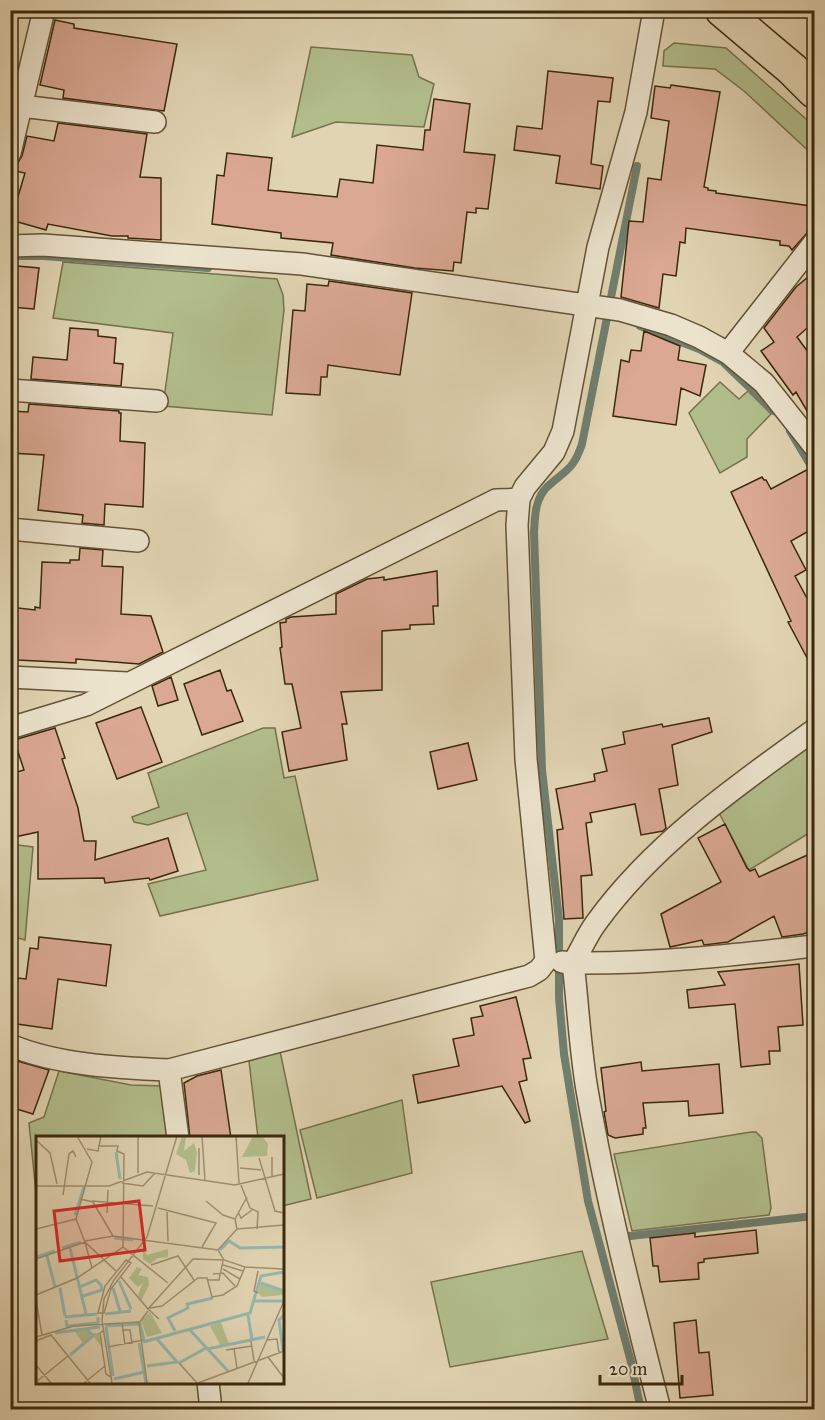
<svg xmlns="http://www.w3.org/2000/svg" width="825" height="1420" font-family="'IM FELL Great Primer',serif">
<rect width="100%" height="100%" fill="#e1d4b2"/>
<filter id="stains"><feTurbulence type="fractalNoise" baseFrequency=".00333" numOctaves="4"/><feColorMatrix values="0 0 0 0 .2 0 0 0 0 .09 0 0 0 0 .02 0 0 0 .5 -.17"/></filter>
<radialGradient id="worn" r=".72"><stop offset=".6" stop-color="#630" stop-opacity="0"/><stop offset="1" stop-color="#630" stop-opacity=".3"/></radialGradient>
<path fill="#b2bd8c" stroke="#76724c" stroke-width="1.5" d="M674 43 726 48 814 126V156L744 91 715 69 663 66 664 51Z
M311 47 412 55 419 77 434 84 424 127 336 122 292 137Z
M63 262 277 279 283 295 284 310 272 415 163 406 173 333 53 318Z
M720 382 739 399 748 391 771 414 747 439V457L720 473 689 413Z
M263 728H275L284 778 295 776 318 880 160 916 148 884 206 870 187 813 148 825 134 822 132 817 159 807 148 773Z
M814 740V830L749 870 717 809Z
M10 844 33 847 25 940 11 936Z
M280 1051 311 1199 282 1206V1138H258L249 1061Z
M59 1071 131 1085 164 1086 171 1138H38L37 1203 29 1123 44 1117Z
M402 1100 412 1173 317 1198 300 1130Z
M751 1132H756L762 1138 771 1208 769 1215 632 1231 614 1154Z
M582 1251 608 1339 450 1367 431 1282Z"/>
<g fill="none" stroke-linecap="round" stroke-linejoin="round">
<path stroke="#707e6e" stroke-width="8" d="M637 166 582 444C573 471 565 470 547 487 535 499 535 516 534 532L542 770 559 920V998L564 1054 588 1201 631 1362 641 1410
M11 256H43L208 268
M640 326 699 349 723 362 774 411
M790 431 814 471
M630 1236 814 1216"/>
</g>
<path fill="#daa893" stroke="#3b280d" stroke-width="1.5" d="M55 20 74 24V28L177 44 164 111 63 98 64 90 40 85Z
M548 71 613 78 610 102 598 101 591 164 603 166 600 189 556 183 560 156 514 150 517 126 542 129Z
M671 85 720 92 704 187 708 188V190L716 191V193L811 206 807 233 792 250 789 246 780 245V241L686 228 685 243 680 242 676 276 663 274 659 308 621 297 629 221 643 222 648 178 661 180 669 121 651 118 655 86 670 88Z
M434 99 470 104 464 152 495 155 488 209 476 208V213L467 212 461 263 454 262 453 271 415 268 331 255 333 243 281 238V233L212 224 217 175 224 176 227 153 272 158 268 190 337 197 340 179 373 183 377 145 423 150 425 130H430Z
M58 123 147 134 140 177 161 178V240L128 238V236H112L48 224 46 230 11 220 25 173 15 171 17 164 22 156 27 136 54 141Z
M17 266 39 268 34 309 10 307V268L17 269Z
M814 272V322L797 337 814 360V423L796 392 793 395 761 351 774 342 764 328 796 287Z
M329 281 412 293 400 375 328 365 327 377H321L320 395 286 393 293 310 305 311 307 284 328 286Z
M70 328 98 330V336L116 338 114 363 123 364 121 386 31 379 33 357 67 360Z
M644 331 680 346 678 360 706 365 700 396 681 388 676 425 613 416 621 360 629 362 631 350 641 351Z
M29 404 119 411V413H121L120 441 145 443 143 507 105 504 104 525 82 523 83 515 38 510 44 455 10 453V411L28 412Z
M814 466V528L791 541 806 570 795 576 813 609 814 608V671L788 622 791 621 731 492 762 477 764 480H766L771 489Z
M80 548 103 550 102 566 123 567 121 614 151 616 163 652 139 664 76 659V663L18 660V641H10V607L35 610V607L40 608 42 562 70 563V560H79Z
M437 571 438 606H433L434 624 410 625V629L382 631V690L341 692 347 724H342L347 760 289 771 282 732 301 728 292 684H285L280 648 282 647 280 623 286 622V619L291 617 336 614V594L367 579 384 577V580Z
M220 670 227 691 231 690 243 721 202 735 184 684Z
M171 677 178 700 158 706 152 686Z
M141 707 162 762 117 779 96 723Z
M709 718 712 732 672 745 678 785 659 789 666 828 663 831 641 835 635 804 590 813 592 822 586 823 592 875 581 876 583 918 564 919 557 830 563 829 556 789 595 781 594 774 607 771 602 749 625 744 623 732 662 724 663 727Z
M55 728 65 758 62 759 78 808 84 841H96L95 860 168 838 178 871 150 880 149 878 105 883 104 878 38 879V832L10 838V774L24 770 14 740Z
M468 743 477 780 438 789 430 752Z
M725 824 747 868 750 871 755 869 759 877 814 852V930L803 934 782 937 774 916 728 942 704 945 702 940 670 947 661 914 721 882 698 838Z
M39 937 111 945 106 986 58 979 52 1029 10 1023 18 978 26 979 30 948 38 949Z
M799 964 803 1025 778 1027 780 1051H769L770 1064 741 1067 735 1004 689 1008 687 990 725 985 718 972Z
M516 997 531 1058 523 1059 527 1080 519 1082 530 1121 525 1123 502 1086 418 1103 413 1075 459 1066 453 1039 474 1035 471 1018 483 1016 480 1006Z
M10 1059 49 1070 33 1114 10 1107Z
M641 1062 642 1071 719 1064 723 1113 689 1116 688 1101 643 1103 646 1128H643V1134L615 1138 608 1135 604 1112 606 1111 601 1068Z
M221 1070 231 1138H190L184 1083 197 1076Z
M756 1230 758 1253 704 1259V1262L698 1263 699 1279 660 1282 658 1266H653L650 1238 695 1233V1237Z
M696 1320 699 1353 709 1352 713 1395 680 1398 674 1323Z"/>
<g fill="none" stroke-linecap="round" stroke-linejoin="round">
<defs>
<path id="street" d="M21 106 155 122
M10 153 44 10
M10 246 43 245 302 264 620 310 671 325 699 337 728 353 764 383 814 446
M728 353 814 243
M10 390 157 401
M10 529 138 541
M10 677 127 683
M10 728 86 705 496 500 519 499
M562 962 573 963C581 950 587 935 596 923 653 844 736 786 814 730
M10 1045C57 1065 119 1068 169 1070L529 976 539 970 546 961 526 759 517 525 519 499 525 487 554 452 563 431 598 247 636 112 654 10
M169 1070 178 1138
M208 1382 211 1410
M660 1410C633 1304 606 1198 587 1090 580 1048 578 1005 573 963 654 964 735 955 814 946"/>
<path id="primary" d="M722 10 792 69 814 91"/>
</defs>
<use href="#street" stroke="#645336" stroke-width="24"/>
<use href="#primary" stroke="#3b280d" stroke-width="36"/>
<use href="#street" stroke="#ece3cd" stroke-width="21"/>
<use href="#primary" stroke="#e1d4b2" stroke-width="33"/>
</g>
<g transform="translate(36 1136)">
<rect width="248" height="248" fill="#e1d4b2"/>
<path d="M146 0H150L148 15 158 7 161 16 159 35 154 37 150 24 140 18ZM217 0H226L232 8 231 20 206 21ZM107 113 111 119 132 113V121L122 122 114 128 107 123ZM101 131 106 133 102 139 112 141 113 149 105 165 102 159 107 147 102 151 93 142ZM224 147 247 156V159L226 161 222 157ZM114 176 126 197 111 201 105 184ZM185 186 193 208 185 210 174 190ZM50 192 54 197H63L65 210 57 200 47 207 37 193Z" fill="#b2bd8c"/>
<path fill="none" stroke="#94b8af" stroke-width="3" d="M80 16 84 43M39 79 48 51M78 102 97 104M26 112 45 106M34 112 50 178M184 114 193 105 204 112 248 111M11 120 19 151M0 121 19 115M83 145 95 173M225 147 248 155M44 151 60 144 65 149 66 154 47 160M24 152 29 180M77 152 84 175M219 165H247M69 178 95 175M212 179 216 204M29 181 61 178M30 184 31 190 62 187V181M69 190 104 188 108 204M70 191 77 240M153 193 192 235M139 195 132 182 152 172 151 168 177 162M19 197 64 191M121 203 142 227M107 206 214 177 225 140 248 136M103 207 110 247M171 213 229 201M247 214 243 184 248 179M34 219 57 200 50 192M143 227 170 212M111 230 141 226M78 243 108 236"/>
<path fill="none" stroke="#9f8f70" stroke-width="1.5" d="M41 0 56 26 40 83 49 106 80 135M166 0 169 44M200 0 203 47M0 4 14 17 21 48M163 12V39M51 13 62 15 65 0M236 21V40M223 22 239 75 248 77M204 32 225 34M102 37V0M86 47 107 50 119 37M205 49 214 72 222 76 221 93M0 50H73L111 36 199 49 248 38M27 59 33 18 37 15 40 21M44 63 57 66 77 100M56 65 117 70M170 65 187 79 199 83M122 72 180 87 166 111M131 76 132 105M202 76 205 82 216 74M71 77 72 54M0 93 40 83M201 93 248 89M201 93 199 83 211 61M49 105 77 100 182 114M87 111 132 147M182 114 188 124 209 131 248 133M182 114 201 93M0 123 49 106 56 132M90 124 95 127 75 153 68 177H62L69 150ZM115 129 142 120 158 144M187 129 207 135M187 133 204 143M177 138 187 137 199 150M84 140 112 173M172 144H183L187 125M222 157 218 155 222 135M0 159 41 142 87 111 88 18 81 15 82 10H62M0 164 6 199M114 172 126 170 162 142H171L176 161 187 159 201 150 209 131M123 183 112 173 157 123 188 124M86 187 89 209M68 194 64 197 70 238 75 241M87 194H94L96 208M0 201 38 190 103 186M230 204 241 203 243 217M0 205 15 199 54 247M215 205 218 225M72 211 107 204M198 213 201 232M190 214 216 210M232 221 248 242M143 227 161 247M0 229 15 247M0 246 32 220M48 247 69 230M76 247 66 185 68 163 78 144 111 101 141 0M111 247 103 187 112 175M162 247 248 215M212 247 248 165"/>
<path fill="#d62828" fill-opacity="0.15" stroke="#d62828" stroke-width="3" d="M103 65 109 114 24 125 18 75Z"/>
<rect width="248" height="248" fill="none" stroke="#3b280d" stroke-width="3"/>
</g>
<rect width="825" height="1420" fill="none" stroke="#e1d4b2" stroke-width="36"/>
<rect x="12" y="12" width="801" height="1396" fill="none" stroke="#3b280d" stroke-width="3"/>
<rect x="18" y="18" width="789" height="1384" fill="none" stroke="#3b280d" stroke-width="1.5"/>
<path d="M600 1375v9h82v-9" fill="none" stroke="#3b280d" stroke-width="3"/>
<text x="609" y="1375" font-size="18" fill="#3b280d" stroke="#ece3cd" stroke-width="4.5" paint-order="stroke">20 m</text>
<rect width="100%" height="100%" filter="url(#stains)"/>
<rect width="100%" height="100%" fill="url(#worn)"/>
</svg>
